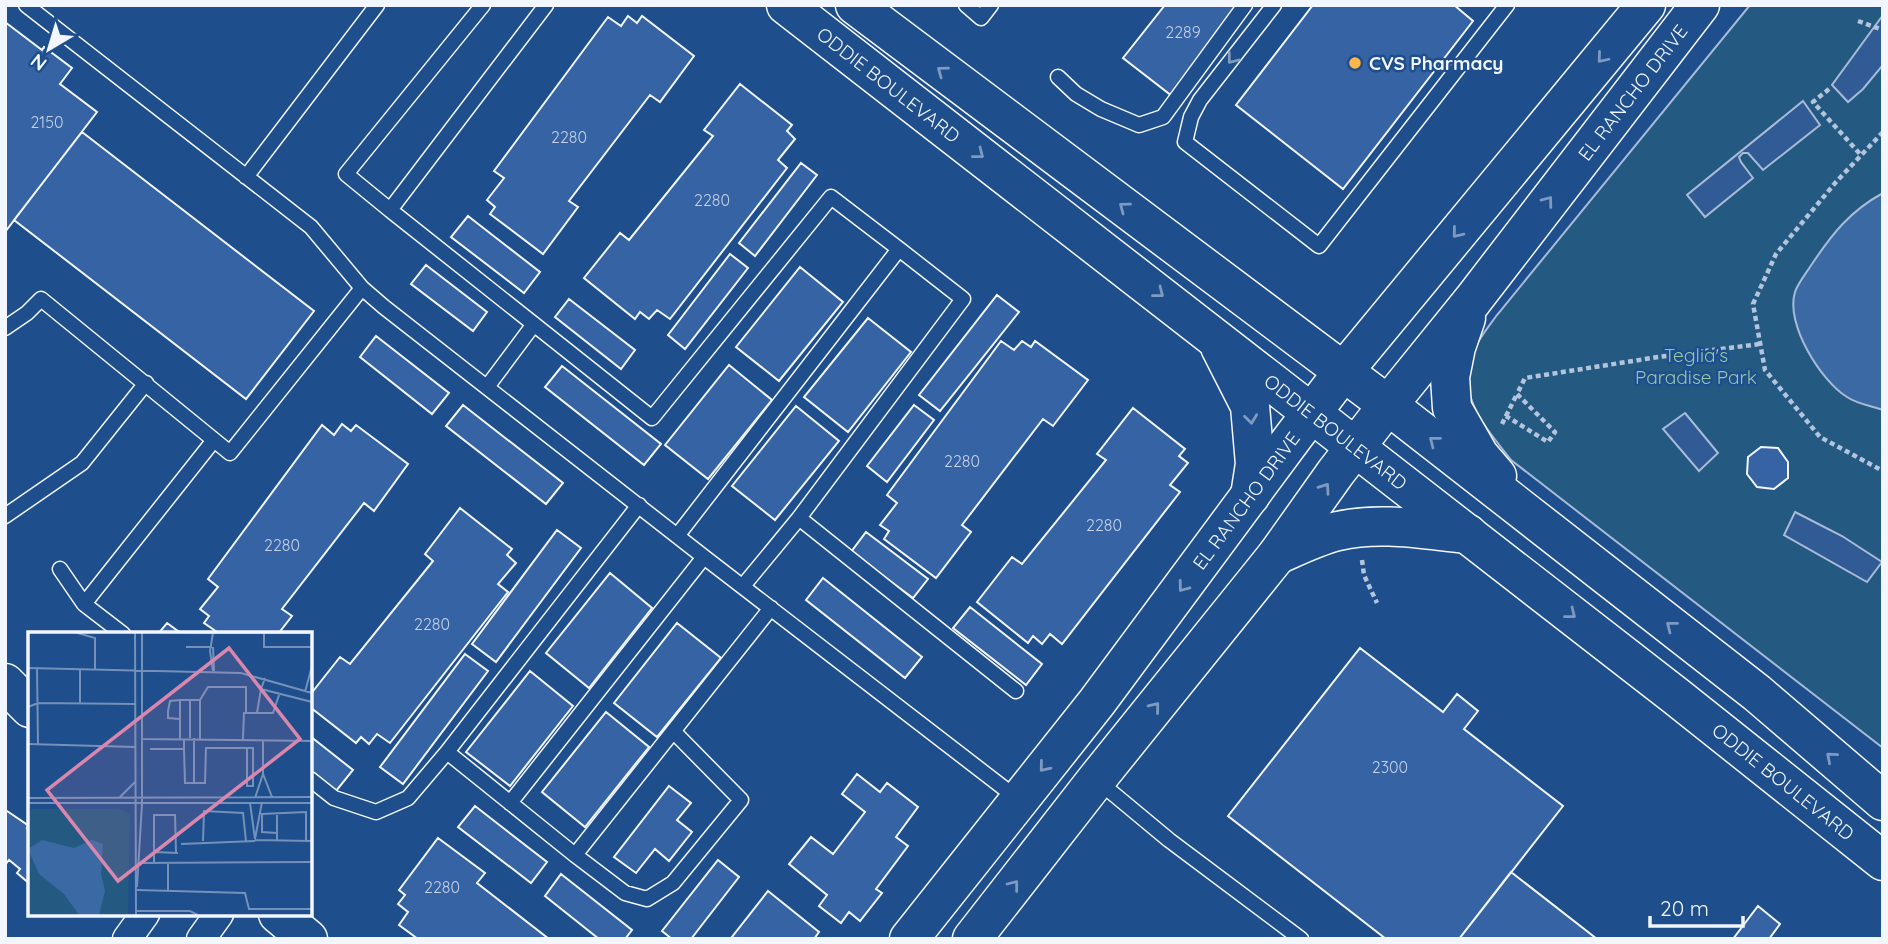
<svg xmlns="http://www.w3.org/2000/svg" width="1888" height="944" font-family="Quicksand,sans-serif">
<rect width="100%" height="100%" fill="#1f4e8c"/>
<path fill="#245a82" stroke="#a8bbd7" stroke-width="2" d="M1750 5H1883V748L1511 460C1487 429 1454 394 1473 352 1478 339 1489 326 1497 315Z"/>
<path fill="#305b95" stroke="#a8bbd7" stroke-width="2" d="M1883 15V65L1863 89 1848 102 1832 85Z
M1803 101 1820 125 1763 170 1748 153H1743L1739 157 1741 162 1753 178 1705 217 1687 195Z
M1685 413 1718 453 1699 471 1663 429Z
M1795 512 1842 536 1882 562 1867 582 1784 535Z"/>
<path fill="#3b69a3" stroke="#a8bbd7" stroke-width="2" d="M1883 193V410C1872 406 1857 404 1847 397 1821 381 1785 324 1795 292 1798 283 1807 272 1812 264 1832 234 1850 211 1883 193Z"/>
<path fill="#3563a3" stroke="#f2f6ff" stroke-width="2" d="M1165 5H1243L1172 96 1123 58Z
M1313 5H1454L1473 21 1343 189 1236 105Z
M628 16 637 23 642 16 694 56 660 102 650 95 569 201 578 207 543 254 490 214 495 207 487 200 504 178 494 171 608 17 621 26Z
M5 22 42 50 44 47 72 68 60 84 97 112 5 232Z
M740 84 792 125 787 131 795 139 778 160 787 168 670 319 657 310 649 319 640 312 635 319 584 278 620 233 629 240 713 136 704 130Z
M82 132 314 311 246 399 14 220Z
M801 163 817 175 755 256 739 243Z
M468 216 540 272 524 293 451 237Z
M730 254 748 268 685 349 668 335Z
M426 265 487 312 473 331 411 284Z
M800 267 843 302 779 381 736 347Z
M997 295 1019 312 940 411 919 395Z
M569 299 635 350 621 369 555 317Z
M868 318 911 352 848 432 804 397Z
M376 336 449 393 432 414 360 357Z
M1001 341 1014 350 1022 341 1031 347 1035 341 1088 380 1053 426 1043 419 962 525 971 532 936 578 884 539 889 531 880 525 897 503 887 495Z
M729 365 772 400 708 479 665 445Z
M562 366 661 444 644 465 545 387Z
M463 405 563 483 546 504 446 426Z
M914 405 934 420 887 482 867 466Z
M796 406 839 441 775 520 732 486Z
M1133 408 1185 449 1179 456 1188 463 1170 485 1180 492 1062 644 1050 634 1042 644 1033 636 1028 643 977 602 1012 557 1022 564 1106 460 1097 454Z
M342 424 351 431 356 425 408 464 374 511 364 503 282 609 292 616 278 634H220L204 623 209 616 200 609 218 587 208 579 322 425 334 435Z
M1761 447 1778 448 1788 462V478L1774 489 1757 487 1747 474 1748 457Z
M460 508 512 549 507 555 516 563 498 584 508 592 390 743 377 734 369 744 361 737 356 743 310 707V695L340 657 350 664 433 561 425 554Z
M557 530 581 548 496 662 472 644Z
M866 532 928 579 913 598 851 552Z
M610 573 652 608 589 688 546 653Z
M823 578 922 657 905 678 806 600Z
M970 607 1042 664 1026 685 953 628Z
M167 623 182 634H158Z
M677 623 721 658 657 737 614 703Z
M1360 648 1443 712 1457 694 1478 711 1464 729 1563 806 1459 939H1386L1228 816Z
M465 654 488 671 403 784 380 767Z
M530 671 573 706 510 786 466 752Z
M606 712 649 747 585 827 542 792Z
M310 736 353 770 336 791 310 770Z
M857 774 880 792 887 783 918 807 896 837 908 846 876 889 882 893 860 921 849 912 841 923 819 906 827 895 789 864 811 837 833 854 865 812 842 794Z
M669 786 691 803 677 820 692 832 669 861 655 849 636 873 614 857Z
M475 806 547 862 531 883 458 827Z
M7 811 29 826 27 828 30 830V884L17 873 20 869 9 860 5 865V813Z
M438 838 485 873 477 883 549 939H418L399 925 408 912 398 904 405 895 399 890Z
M718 860 739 877 691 939H672L662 931Z
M1511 872 1597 939H1459Z
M561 874 632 930 625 939H599L545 896Z
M768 891 819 932 814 939H734L732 937Z
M1758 906 1780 924 1769 939H1733Z"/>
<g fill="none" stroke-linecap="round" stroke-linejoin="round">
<defs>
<path id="lane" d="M26 5 311 227 362 288 384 307 704 557 1018 799
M483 5 346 174 390 210 546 5
M966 5 981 18 991 5
M1274 5 1200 100 1191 117 1185 142 1319 246 1507 5
M1058 77 1076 94 1101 109 1139 125 1163 117 1245 5
M246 177 377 5
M390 210 652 418 831 197 899 249
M5 328 27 313 41 299 230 453 362 288
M487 387 534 324
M639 505 447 752 575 855 771 608
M5 516 82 463 146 383
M677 536 899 249 963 299 799 518
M60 569 84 604
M743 586 799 518 1016 691
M123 634 84 604 214 440
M310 779 334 798 376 812 408 798 447 752
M1098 781 1169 840 1301 939
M510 803 704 557
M575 855 625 893 647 899 673 883 741 800 674 732"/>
<path id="street" d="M127 939 145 914
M201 939 219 914"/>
<g id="secondary">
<path id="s1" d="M786 5 1677 697 1883 861"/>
<path d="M855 5 1388 405 1757 693 1883 801"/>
<path d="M1466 318 1456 347 1450 377 1452 408 1479 455 1497 476"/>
<path d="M1220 347 1250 406 1255 464 1250 496"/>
<path d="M1277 555C1297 546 1317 536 1338 531 1381 521 1425 530 1468 534"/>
<path d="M5 683 30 708"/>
<path d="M278 914 308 939"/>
<path id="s2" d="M909 939 1097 702 1294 436 1343 372 1646 5"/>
<path id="s3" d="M972 939 1096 780 1277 555 1336 472 1388 405 1473 300 1700 5"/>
</g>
</defs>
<use href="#lane" stroke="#f2f6ff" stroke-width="17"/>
<use href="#street" stroke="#f2f6ff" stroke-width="31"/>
<use href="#secondary" stroke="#f2f6ff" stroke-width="41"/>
<path stroke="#b3c4dc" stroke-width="4.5" stroke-dasharray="5 3.5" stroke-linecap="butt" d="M1858 21 1883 30
M1829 89 1813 102 1861 155
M1883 132 1836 182 1776 254 1753 304 1765 370 1820 437 1883 471
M1506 416 1517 394
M1502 424 1506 416 1548 442 1555 432 1517 394 1525 378 1658 357 1760 344
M1362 560 1364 575 1377 603"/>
<use href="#lane" stroke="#1f4e8c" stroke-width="14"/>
<use href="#street" stroke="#1f4e8c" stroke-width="28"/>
<use href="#secondary" stroke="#1f4e8c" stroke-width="38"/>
</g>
<defs><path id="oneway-chevron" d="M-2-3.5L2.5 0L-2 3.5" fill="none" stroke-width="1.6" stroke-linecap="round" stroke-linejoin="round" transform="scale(1.75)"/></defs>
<g stroke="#7e9ac0">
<use href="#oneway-chevron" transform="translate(1602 58) rotate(130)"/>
<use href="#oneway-chevron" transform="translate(1232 59) rotate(128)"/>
<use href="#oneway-chevron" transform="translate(942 71) rotate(-143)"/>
<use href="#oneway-chevron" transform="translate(979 154) rotate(38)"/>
<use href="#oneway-chevron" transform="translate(1548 201) rotate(-53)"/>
<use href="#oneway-chevron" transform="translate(1124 207) rotate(-143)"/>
<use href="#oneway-chevron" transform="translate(1457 233) rotate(129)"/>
<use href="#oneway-chevron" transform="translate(1159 293) rotate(38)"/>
<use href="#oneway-chevron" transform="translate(1251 419) rotate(83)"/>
<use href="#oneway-chevron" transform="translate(1434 441) rotate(-142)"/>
<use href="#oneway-chevron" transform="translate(1325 488) rotate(-55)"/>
<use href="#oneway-chevron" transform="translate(1183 587) rotate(127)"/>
<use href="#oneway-chevron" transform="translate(1571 614) rotate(38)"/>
<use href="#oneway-chevron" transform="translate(1671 626) rotate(-142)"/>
<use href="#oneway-chevron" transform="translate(1155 707) rotate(-51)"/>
<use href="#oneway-chevron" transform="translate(1831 757) rotate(-139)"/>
<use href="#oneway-chevron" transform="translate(1044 767) rotate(129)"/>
<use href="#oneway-chevron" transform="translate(1014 885) rotate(-52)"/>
</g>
<circle fill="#ffb74d" stroke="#1f4e8c" stroke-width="2.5" cx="1355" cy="63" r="7"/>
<g text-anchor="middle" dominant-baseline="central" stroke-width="5" stroke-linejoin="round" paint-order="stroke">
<g font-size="16" fill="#c3d1e8">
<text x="1183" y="32">2289</text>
<text x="47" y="122">2150</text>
<text x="569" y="137">2280</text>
<text x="712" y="200">2280</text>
<text x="962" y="461">2280</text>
<text x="1104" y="525">2280</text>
<text x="282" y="545">2280</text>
<text x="432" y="624">2280</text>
<text x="1390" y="767">2300</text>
<text x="442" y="887">2280</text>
</g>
<g font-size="19" font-weight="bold" fill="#f2f6ff" stroke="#1f4e8c" text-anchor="start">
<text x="1369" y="63">CVS Pharmacy</text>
</g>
<g font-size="19" fill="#f2f6ff" stroke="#1f4e8c">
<text stroke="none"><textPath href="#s1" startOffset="130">ODDIE BOULEVARD</textPath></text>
<text stroke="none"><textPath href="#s3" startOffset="1074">EL RANCHO DRIVE</textPath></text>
<text stroke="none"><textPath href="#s1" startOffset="696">ODDIE BOULEVARD</textPath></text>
<text stroke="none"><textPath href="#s2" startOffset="553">EL RANCHO DRIVE</textPath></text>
<text stroke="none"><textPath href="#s1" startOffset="1264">ODDIE BOULEVARD</textPath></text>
</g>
<g font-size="19" fill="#97c8a6" stroke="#1f4e8c">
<text x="1696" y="355">Teglia's<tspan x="1696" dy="22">Paradise Park</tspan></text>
</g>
</g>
<g transform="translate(28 632)">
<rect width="284" height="284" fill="#1f4e8c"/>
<path d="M0 177H91L102 182 100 283H0Z" fill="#245a82"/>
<path d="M14 208 46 216 64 208 75 212 73 242 77 259 71 283H51L36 262 11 242 0 217Z" fill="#3b69a3"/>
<path fill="none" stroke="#7391ba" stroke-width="2" d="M46 0 67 6V38M107 0 108 283M125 0 185 1 182 19 185 39M185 1H284M236 1V15H284M158 15H184M185 15 186 39M0 36 213 41 284 61M9 37 10 112M52 38V71M237 46 233 57 284 70M277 60 284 34M172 68 180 55H218V81M0 75 10 71 107 72M229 81 233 57M152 87 140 86V79L142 69 152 68M162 106V68M113 107 284 109M152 107V68H172V107M215 107 216 81H245L251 63M235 109V142M0 112 107 115M219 116H225V154H219ZM122 117H156V107M156 117 157 151H166V106M166 151H177L178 116H219M92 165 107 150M0 166 284 165M227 166 235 142 244 165M0 171H284M222 171 227 207 234 170M249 201 234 200V182L278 180V209M227 208 284 209M175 209 176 179 215 181 218 209M249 209V181M153 212 227 209M126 220 150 221M113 231 284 230M126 231V183H147L148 220M140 231V259M109 255 114 172V0M109 258 217 261 221 277H284M108 279H162L170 283"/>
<path fill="#da87ad" fill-opacity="0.15" stroke="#da87ad" stroke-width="3.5" d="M201 16 272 107 90 249 19 158Z"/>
<rect width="284" height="284" fill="none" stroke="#f2f6ff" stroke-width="3.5"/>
</g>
<rect width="1888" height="944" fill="none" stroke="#f2f6ff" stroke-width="14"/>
<g transform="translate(49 49) rotate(218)" stroke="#1f4e8c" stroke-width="5" paint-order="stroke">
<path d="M0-5L12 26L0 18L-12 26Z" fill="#f2f6ff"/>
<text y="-10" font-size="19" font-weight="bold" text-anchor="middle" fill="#f2f6ff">N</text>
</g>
<path d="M1650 916v10h93v-10" fill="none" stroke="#f2f6ff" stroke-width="3.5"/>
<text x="1660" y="916" font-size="21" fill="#f2f6ff" stroke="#1f4e8c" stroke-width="5" paint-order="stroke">20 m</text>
</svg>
